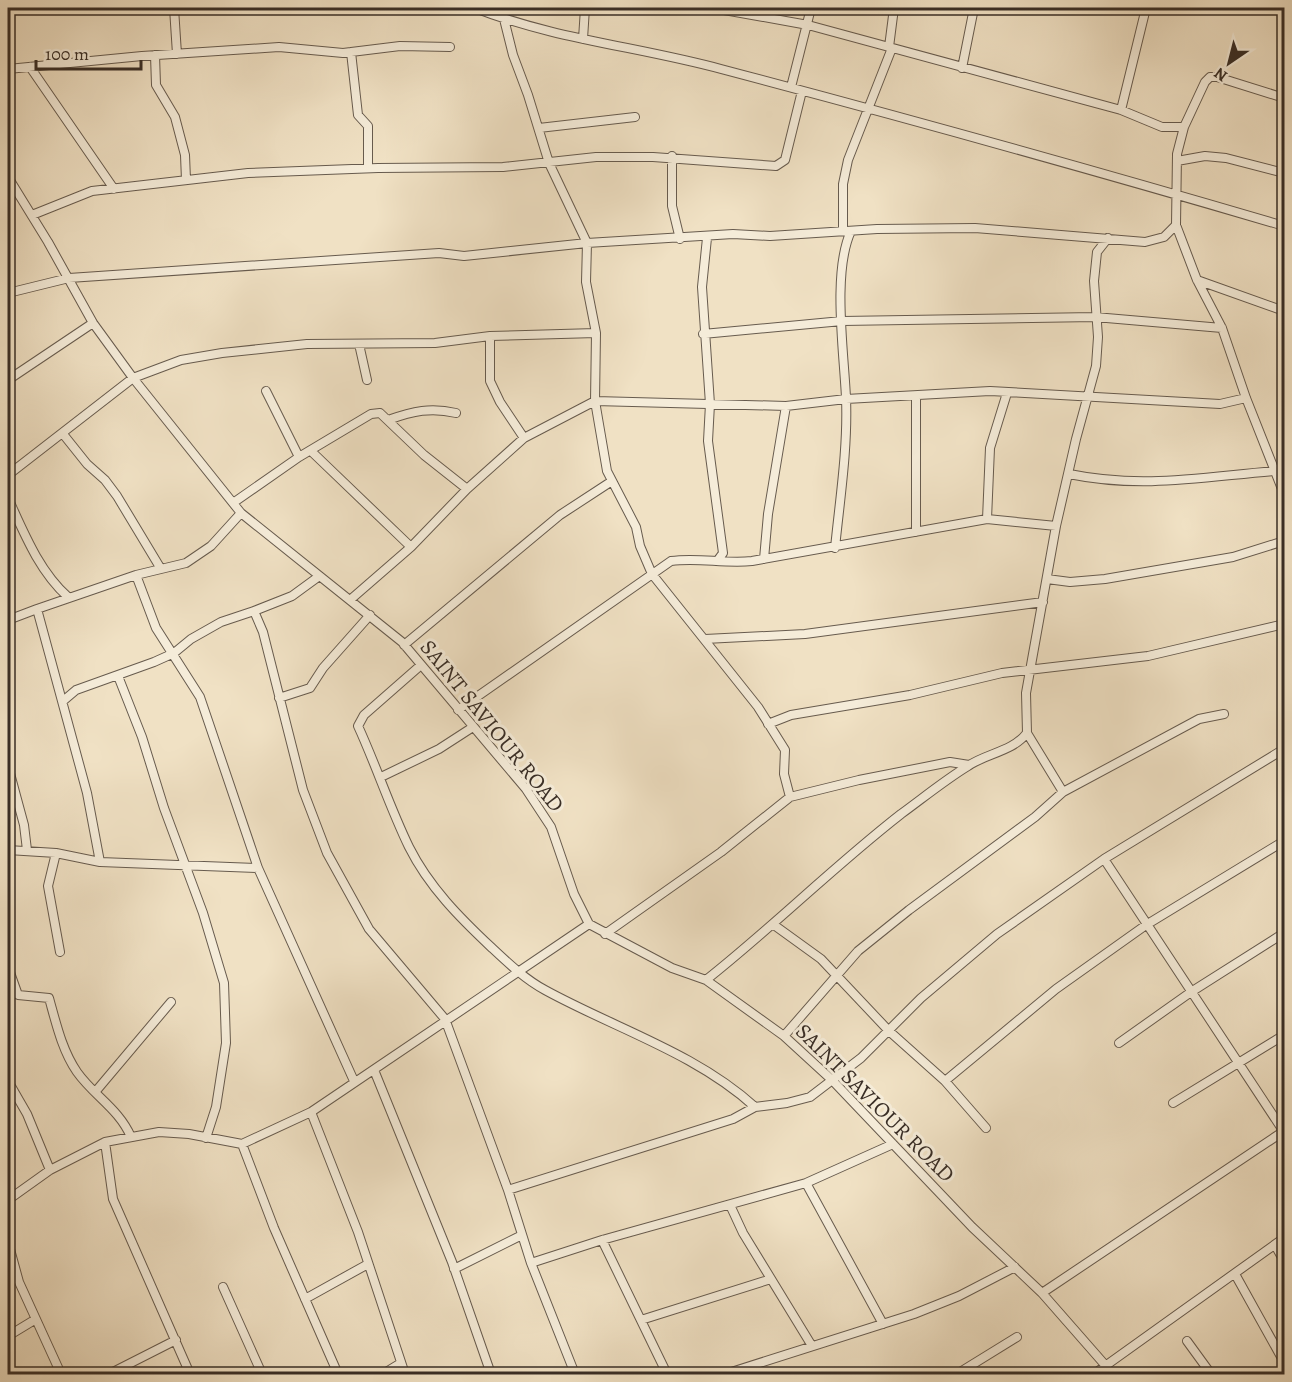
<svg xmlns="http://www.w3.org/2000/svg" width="1292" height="1382" font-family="Alegreya,serif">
<rect width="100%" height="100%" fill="#f0e1c4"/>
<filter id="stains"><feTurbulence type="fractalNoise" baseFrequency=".00333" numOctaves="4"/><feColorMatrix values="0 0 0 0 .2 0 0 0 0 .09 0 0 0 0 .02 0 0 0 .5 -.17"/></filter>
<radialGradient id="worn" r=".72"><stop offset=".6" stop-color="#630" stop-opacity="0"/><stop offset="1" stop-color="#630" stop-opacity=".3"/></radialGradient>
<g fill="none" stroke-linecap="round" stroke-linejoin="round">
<defs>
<path id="minor" d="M174 8 177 54
M475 8C554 39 640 47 721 69 910 119 1097 171 1284 226
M713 8 808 25 1121 110 1162 127H1184
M504 19 513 55 528 95 549 163 587 243 586 282 596 333 595 401 607 471 636 527 640 546 652 574 758 707 785 750 784 774 790 797
M583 39 585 8
M889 47 894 8
M351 52 358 115 368 126V168
M155 55 156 85 175 117 185 155 186 180
M30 67 114 189
M962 68 974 8
M8 69 142 56 279 47 343 53 400 46 450 47
M791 87 811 8
M1284 98 1217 77H1210L1205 82 1184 127 1177 154 1176 225 1197 280 1222 328 1246 398 1284 494
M1121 110 1146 8
M539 128 635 117
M672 156V206L680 239
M1177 161 1205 156 1226 158 1284 173
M8 177 48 242 93 323 133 378 241 513 402 642 526 789 551 827 574 894 589 924 672 968 706 980 784 1036 832 1080 972 1227 1042 1293 1113 1374
M32 215 92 191 248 173 378 168 503 167 596 157H653L776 166 785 160 802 91
M843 231V184L848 160 892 48
M707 238 702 287 710 404 708 441 723 553 718 560
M1197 280 1284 311
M8 293 69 278 439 253 464 256 587 243 733 234 770 236 877 229 975 228 1145 242 1164 237 1176 225
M703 334 842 321 1095 317 1222 328
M490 336V381L500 402 524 438
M359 344 367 380
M8 380 93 323
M266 391 299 457
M916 396V532
M388 420C413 411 431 407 456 413
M63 434 87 464 105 480 117 496 161 569
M311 451 411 547
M1069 474C1142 489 1202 477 1274 471
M8 475 133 378 181 360 222 353 307 344 435 343 490 336 596 333
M8 498C24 533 39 571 68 597
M233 503 299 457 371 414 380 413 424 455 467 489
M987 519 990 448 1007 393
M835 548C840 498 848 448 846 398 844 352 832 272 851 231
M764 559 768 514 786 406
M136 575 156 628 200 697 258 868 354 1081
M318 577 292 596 254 611 263 632 303 790 327 853 369 929 445 1019 508 1190 531 1263 575 1374
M1047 579 1070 582 1105 579 1233 557 1284 541
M350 600 411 547 467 489 524 438 595 401 786 406 846 399 990 391 1220 404 1246 398
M8 620 37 609
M705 639 805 634 1043 602
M404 645 560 515 612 481
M421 665 364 715 358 726C376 765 390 808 409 847 429 887 460 918 492 948 508 963 526 980 545 990 614 1028 696 1053 755 1107L787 1103 810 1097 861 1058 921 998 997 934 1104 859
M118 676 142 737 164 808 203 913 224 983 226 1043 216 1107 206 1138
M279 698 310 688 323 668 370 615
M63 701 76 690 154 662 174 653 191 639 221 622 254 611
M458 710 671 561C698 557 724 564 752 561L987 519 1056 526
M768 724 791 715 910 695 1002 673 1148 656 1284 624
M1027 733 1063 792
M1284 749 1104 859 1284 1132
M8 766 24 825 27 850
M381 777 439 749 473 727
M8 850 56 853 100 862 258 868
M56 853 48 886 60 952
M100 862 87 793 37 609 136 575 186 563 211 546 241 513
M774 925 821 959 889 1031 945 1081 986 1128
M605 934 721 852 790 797 859 780 950 762 969 765
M8 967 18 995 49 998C56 1023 62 1050 77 1072 94 1096 119 1109 131 1137
M706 980C773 927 833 867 901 814 923 798 945 780 968 766 987 753 1012 752 1027 733L1026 693 1056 526 1076 439 1096 366 1098 337 1094 281 1097 252 1108 238
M784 1036 858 951 909 910 1035 817 1063 792 1199 719 1224 714
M1119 1043 1191 992 1284 933
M374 1070 452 1262 491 1374
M8 1081 27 1114 50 1170
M945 1081 1056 989 1146 925 1284 841
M96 1091 171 1002
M1173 1103 1284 1035
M311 1112 358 1232 405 1374
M105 1142 113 1199 190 1374
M242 1144 274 1228 338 1374
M806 1183 883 1324
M508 1190 733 1119 755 1107
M8 1200 50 1170 105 1142 159 1132 189 1134 242 1144 311 1112 589 924
M730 1205 743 1233 812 1346
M602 1240 667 1374
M8 1242 19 1282 61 1374
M1275 1245 1284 1261
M531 1263 602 1240 806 1183 893 1144
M454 1269 522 1235
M1235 1274 1284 1362
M223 1287 262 1374
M1042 1293 1284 1131
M305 1299 368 1264
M641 1320 771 1279
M8 1336 36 1319
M1187 1341 1211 1374
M109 1374 176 1340
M383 1374 401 1363
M725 1374 914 1314 959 1296 1015 1267
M957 1374 1017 1337
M1094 1374 1284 1238"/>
</defs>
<use href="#minor" stroke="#675b4e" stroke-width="10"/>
<use href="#minor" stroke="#f5ecd9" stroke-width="8"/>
</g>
<g text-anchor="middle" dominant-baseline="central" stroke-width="6" stroke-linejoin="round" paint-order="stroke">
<g font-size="22" fill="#392e26" stroke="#f5ecd9">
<text transform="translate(492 726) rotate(51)">SAINT SAVIOUR ROAD</text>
<text transform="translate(875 1103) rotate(45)">SAINT SAVIOUR ROAD</text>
</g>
</g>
<rect width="1292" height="1382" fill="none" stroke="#f0e1c4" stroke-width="30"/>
<rect x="9" y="9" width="1274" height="1364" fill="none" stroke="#392e26" stroke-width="3"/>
<rect x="15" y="15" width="1262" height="1352" fill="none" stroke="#392e26" stroke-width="1.5"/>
<g transform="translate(1229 63) rotate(215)" stroke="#f5ecd9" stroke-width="4.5" paint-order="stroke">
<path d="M0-4.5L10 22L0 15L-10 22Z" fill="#392e26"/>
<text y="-9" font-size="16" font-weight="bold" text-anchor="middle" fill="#392e26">N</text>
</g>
<path d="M36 60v9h105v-9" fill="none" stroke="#392e26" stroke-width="3"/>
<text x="45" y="60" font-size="18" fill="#392e26" stroke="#f5ecd9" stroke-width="4.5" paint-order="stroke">100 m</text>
<rect width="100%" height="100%" filter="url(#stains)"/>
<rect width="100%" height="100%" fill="url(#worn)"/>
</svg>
